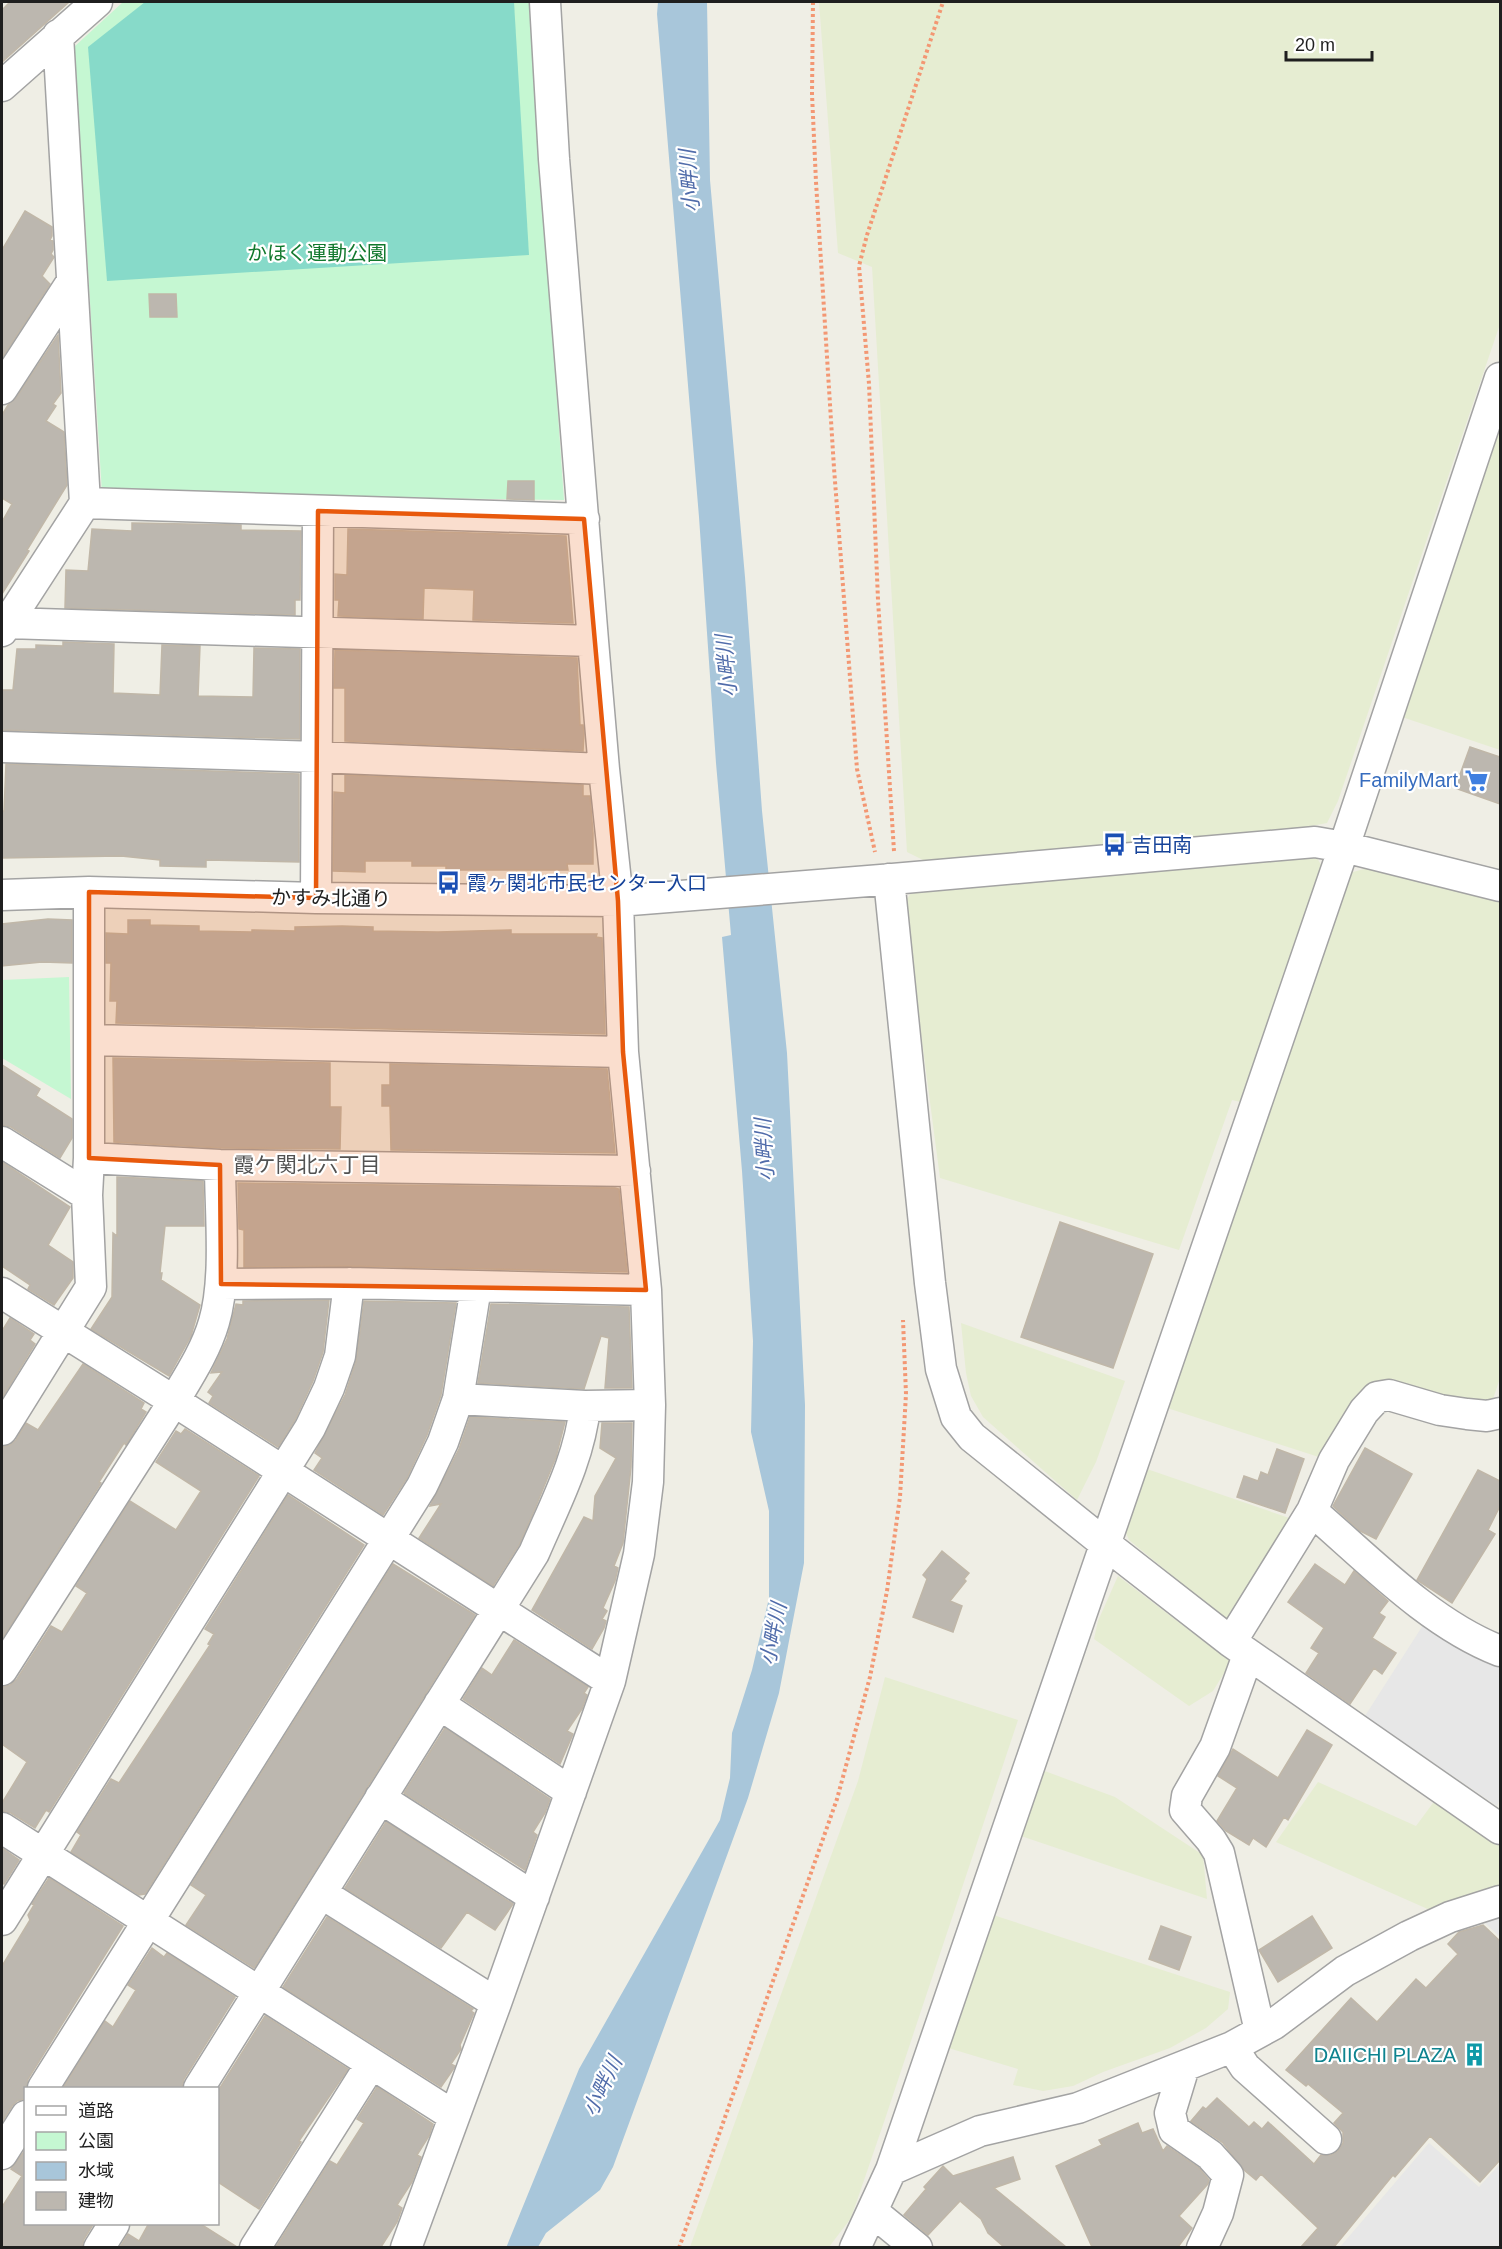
<svg xmlns="http://www.w3.org/2000/svg" width="1502" height="2249" font-family="Helvetica,'Noto Sans JP',sans-serif">
<rect width="100%" height="100%" fill="#efeee5"/>
<path fill="#e6edd2" d="M819 2H1500V324L1338 801 1327 823 1306 827 927 862 907 852 872 267 838 253Z
M1500 415V750L1399 716Z
M1316 856 1325 872 1245 1103 1232 1100 1179 1250 940 1178 904 904 914 888Z
M1368 868 1500 902V1378L1493 1399 1482 1403 1387 1384 1325 1459 1164 1407 1349 873Z
M961 1323 1125 1381 1096 1462 1077 1500 983 1417 971 1396 966 1373Z
M1147 1469 1295 1520 1231 1624 1129 1540 1126 1533Z
M1118 1576 1231 1662 1213 1691 1189 1706 1094 1639 1098 1621Z
M885 1677 1018 1720 884 2122 851 2218 829 2247H690L858 1781Z
M1042 1770 1115 1797 1203 1855 1207 1899 1021 1836Z
M1318 1782 1416 1826 1436 1799 1500 1846V1895L1439 1914 1276 1842Z
M990 1914 1230 1992 1228 2009 1206 2028 1170 2048 1103 2072 1073 2086 1043 2091 1013 2085 1018 2069 945 2047Z"/>
<path fill="#c5f7d2" d="M123 2H529L564 500 102 493 74 47Z
M69 977 71 1099 2 1058V980Z"/>
<path fill="#87dac9" d="M145 2H514L529 255 107 281 88 47Z"/>
<path fill="#e7e7e7" d="M1425 1622 1500 1656V1799L1497 1806 1365 1716Z
M1500 1917V1937L1484 1922Z
M1429 2143 1479 2187 1500 2164V2247H1340Z"/>
<path fill="#a8c6da" d="M658 2H707L710 180 745 577 762 811 787 1053 805 1405 804 1563 779 1693 748 1798 613 2167 600 2190 546 2233 538 2247 506 2248 579 2069 720 1820 730 1778 732 1733 752 1670 769 1598V1511L751 1432 753 1341 742 1171 722 937 731 935 716 763 699 517 657 14Z"/>
<path fill="#bcb7af" stroke="#c0b7a8" stroke-width="1.5" d="M10 2H69L2 62V10Z
M25 211 52 227V236L50 240 53 241V250L51 254 54 257 42 276 50 284 2 358V250Z
M149 294H176L177 317H150Z
M58 335 61 393 53 404 56 406 46 421 64 432 67 485 27 550 29 551 2 594V522L12 504 2 498V415L8 405 16 398Z
M508 481H534V500L507 499Z
M132 523 241 525V530L301 531 300 600H295V615L65 608 66 570 88 571 92 529 132 531Z
M348 529 566 536 573 623 473 620 474 590 424 588 423 619 338 616 339 600H335V574L347 575Z
M63 642 114 644 113 693 160 695 162 645 200 646 198 696 253 697 254 648 300 649V739L2 730V690H13L17 649H36V645L63 646Z
M335 650 577 658 580 725H583L584 733 583 751 345 741V688H334Z
M1470 747 1500 757V804L1455 788Z
M6 764 299 774V862L206 860V867L160 866V860L121 856 2 858V811H4Z
M345 775 583 785V796H590L593 833V864H567L568 870H446V866H412V861H365V872L333 871 334 792 345 793Z
M48 919 72 920V963L42 962 2 966V924Z
M128 920H150V925L199 926V931L252 932V930L295 931V927L342 926 373 927V931L438 932 511 930V934H597L596 937 602 938 605 1034 116 1023 117 1001H110L111 963H106V933L128 934Z
M113 1058 330 1063V1107H341L340 1149 221 1148 114 1142Z
M390 1064 607 1069 615 1153 391 1150 390 1106H382V1085H390Z
M2 1065 40 1089 36 1096 72 1119V1138L60 1158 11 1127 2 1125Z
M2 1162 70 1207 48 1245 73 1262V1278L54 1305 28 1289 30 1285 2 1266Z
M117 1177 203 1181 204 1226H165L160 1273H162L161 1280 200 1305 191 1336 169 1376 91 1329 112 1297 113 1233 117 1236Z
M238 1183 615 1188 619 1189 627 1272 349 1266 244 1267V1230L239 1229Z
M1060 1222 1153 1254 1113 1368 1021 1337Z
M329 1300 323 1352 313 1381 295 1420 278 1447 209 1403 213 1396 208 1392 222 1372 211 1373 227 1339 236 1304 243 1305V1301Z
M364 1301 456 1303 441 1395 427 1435 407 1478 383 1515 314 1470 322 1458 315 1453 345 1395 356 1361Z
M491 1304 629 1307 632 1388H605L609 1338 601 1336 584 1389 478 1383Z
M10 1318 34 1334 30 1340 35 1344 2 1398V1331Z
M83 1364 144 1403 141 1409 146 1412 126 1445 124 1443 99 1482 101 1483 2 1639V1447L10 1445 16 1440 26 1423 38 1430Z
M470 1417 565 1422 556 1457 534 1511 519 1545 493 1586 419 1538 441 1504 430 1506 459 1449Z
M602 1423H632L631 1467 623 1543 614 1566 618 1568 615 1581 603 1608 607 1611 602 1619 606 1621 604 1628 592 1649 532 1610 584 1517 593 1521 595 1496 616 1458 600 1448Z
M185 1429 259 1476 49 1812 46 1810 35 1828 11 1813 2 1811V1803L27 1762 2 1744V1687L10 1685 17 1679 51 1626 62 1632 87 1593 76 1586 130 1501 176 1530 201 1491 156 1462 176 1431 181 1434Z
M1365 1448 1412 1474 1376 1539 1360 1531 1333 1506Z
M1277 1449 1304 1459 1285 1513 1237 1497 1244 1476 1258 1481 1261 1472 1268 1475Z
M1478 1470 1500 1481V1506L1488 1530 1495 1534 1452 1603 1417 1580Z
M288 1495 364 1545 145 1894 139 1895 71 1852 81 1835 77 1832 111 1779 119 1783 210 1645 208 1644 214 1634 205 1629Z
M942 1551 969 1573 964 1579 966 1581 950 1601 962 1606 953 1632 913 1617 927 1579 923 1575Z
M393 1564 475 1615 254 1968 186 1925 206 1895 191 1885Z
M1315 1564 1345 1585 1354 1571 1388 1601 1379 1613 1385 1617 1372 1638 1396 1653 1382 1674 1374 1668 1350 1704 1306 1673 1319 1653 1311 1648 1324 1628 1288 1602Z
M514 1640 588 1687 584 1693 587 1695 582 1709 567 1731 573 1734 560 1764 463 1699 482 1668 492 1675Z
M445 1728 550 1799 545 1813 533 1832 537 1835 525 1870 404 1793Z
M1307 1730 1332 1745 1288 1820 1284 1817 1266 1847 1253 1838 1249 1845 1226 1831 1217 1821 1237 1788 1218 1776 1233 1749 1278 1778Z
M386 1822 513 1904 495 1930 467 1912 441 1948 345 1888Z
M2 1848 19 1860 4 1884 2 1882Z
M49 1878 123 1926 28 2079 26 2099 17 2101 12 2106 2 2122V1966L30 1920 28 1915 34 1905 32 1904Z
M1312 1916 1332 1948 1278 1982 1259 1950Z
M327 1917 473 2009 471 2011 474 2013 460 2045 461 2049 451 2064 455 2066 454 2068 441 2087 283 1987Z
M1483 1925 1500 1941V2160L1480 2182 1430 2136 1395 2177 1393 2175 1334 2247H1301L1318 2228 1261 2174 1256 2180 1244 2170 1223 2143 1191 2121 1203 2107 1206 2109 1217 2098 1249 2127 1254 2122 1262 2129 1268 2122 1314 2164 1321 2155H1331L1338 2151 1343 2143V2132L1334 2123 1343 2113 1308 2084 1306 2086 1286 2070 1351 1998 1377 2022 1416 1979 1426 1988 1458 1954 1448 1944 1459 1932Z
M1161 1926 1191 1937 1179 1970 1149 1959Z
M152 1948 164 1957 167 1953 235 1997 184 2079 182 2088H63L105 2021 113 2027 136 1990 128 1985Z
M265 2016 348 2069 299 2141 301 2142 259 2209 218 2182V2091Z
M377 2087 433 2124 429 2136 417 2155 421 2157 412 2182 397 2205 402 2208 397 2222 381 2247H276L330 2161 337 2165 364 2123 357 2119Z
M1138 2123 1142 2133 1153 2129 1163 2151 1167 2146 1199 2168 1209 2180 1208 2184 1179 2216 1192 2228 1178 2247H1092L1056 2166 1102 2145 1099 2140Z
M26 2149V2223H94L84 2239 82 2247H2V2207L22 2176 11 2169Z
M1013 2157 1020 2179 994 2188 1066 2247H1004L988 2233 981 2219 960 2201 928 2235 904 2215 926 2189 924 2187 943 2166 953 2176Z
M149 2223H199L237 2247H120L128 2234 139 2241Z"/>
<g fill="none" stroke-linecap="round" stroke-linejoin="round">
<defs>
<path id="minor" d="M2 86 97 2
M2 389 71 283
M85 503 584 519
M7 623 593 641
M2 631 85 503 58 35
M2 747 317 757 604 769
M889 879 930 1283 941 1369 956 1417 972 1437 1104 1543 1231 1642 1500 1829
M2 895 89 892 316 898 618 901 881 880 1315 842 1344 847 1500 886
M316 898 318 511
M90 1040 623 1052
M2 1142 87 1195
M89 1158 220 1165 635 1171
M221 1284 349 1283 646 1290
M2 1293 174 1401 610 1681
M458 1399 585 1406 650 1405
M2 1430 91 1287 87 1195 89 1158V892
M1312 1511C1369 1560 1430 1624 1500 1651
M1231 1642 1312 1511 1334 1460 1364 1411 1377 1397 1389 1395 1440 1410 1467 1414 1487 1416 1500 1413
M1248 1655 1215 1747 1187 1796 1185 1810 1211 1840 1219 1853 1260 2031
M2 1670 174 1401C189 1376 206 1350 214 1322 227 1279 220 1211 220 1165
M439 1704 571 1792
M380 1798 534 1897
M2 1828 454 2116
M321 1893 496 2003
M2 1920 310 1428 329 1388 340 1356 349 1283
M1232 2047 1245 2067 1326 2139
M1184 2067 1170 2113 1174 2130 1210 2155 1228 2175 1218 2213 1202 2248
M43 2088 422 1486 443 1442 458 1399 476 1287
M199 2088 534 1553C554 1506 580 1458 585 1406
M2 2154 26 2116
M891 2170 980 2131 1078 2108 1232 2047 1274 2024 1345 1971 1409 1936 1450 1917 1500 1901
M873 2212 917 2248
M99 2248 114 2224
M255 2248 371 2064
M406 2248 496 2003 610 1681 639 1554 648 1482 650 1405 646 1290 623 1052 618 901 604 769 593 641 554 159 545 2
M855 2248 891 2170 1344 847 1500 378"/>
</defs>
<use href="#minor" stroke="#a3a3a3" stroke-width="33"/>
<path stroke="#f39773" stroke-width="4" stroke-dasharray="3 3" stroke-linecap="butt" d="M813 2 812 94 816 182 834 468 857 769 875 852
M894 851 878 600 869 384 859 266 867 235 943 2
M679 2248 837 1799 870 1677 887 1591 900 1497 906 1394 903 1320"/>
<use href="#minor" stroke="#fff" stroke-width="30"/>
</g>
<path fill="#e8590c" fill-opacity="0.2" stroke="#e8590c" stroke-width="4.5" stroke-linejoin="round" d="M318 511 584 519 618 901 623 1052 646 1290 221 1284 220 1165 89 1158V892L316 898Z"/>
<defs>
<symbol id="supermarket-bare" viewBox="-9 -9 18 18"><path d="M-6-5.5h2.5l.6 2H6L4.5 2H-2.5L-4.4-4H-6ZM-1.5 3.2a1.3 1.3 0 1 0 .1 0ZM3 3.2a1.3 1.3 0 1 0 .1 0Z" fill="#3f7fe0" stroke="#fff" stroke-width="2.5" paint-order="stroke"/></symbol>
<symbol id="bus-bare" viewBox="-9 -9 18 18"><path d="M-5-6H5V4H4V6H2V4H-2V6H-4V4H-5ZM-3.5-4V0h7V-4ZM-3.5 1.2v1.5H-2V1.2ZM2 1.2v1.5H3.5V1.2Z" fill="#1a4fb4" stroke="#fff" stroke-width="2.5" paint-order="stroke"/></symbol>
<symbol id="building-bare" viewBox="-9 -9 18 18"><path d="M-4-6H4V6H1V3H-1V6H-4ZM-2.5-4.3h1.7v1.8h-1.7ZM.8-4.3h1.7v1.8H.8ZM-2.5-1h1.7V.8h-1.7ZM.8-1h1.7V.8H.8Z" fill="#0f9aa8" stroke="#fff" stroke-width="2.5" paint-order="stroke"/></symbol>
</defs>
<g fill-rule="evenodd">
<use href="#supermarket-bare" x="1460" y="764" width="33" height="33"/>
<use href="#bus-bare" x="1098" y="828" width="33" height="33"/>
<use href="#bus-bare" x="432" y="866" width="33" height="33"/>
<use href="#building-bare" x="1458" y="2038" width="33" height="33"/>
</g>
<g text-anchor="middle" dominant-baseline="central" stroke-width="4.5" stroke-linejoin="round" paint-order="stroke">
<g font-size="20" fill="#11782d" stroke="#fff">
<text x="317" y="253">かほく運動公園</text>
</g>
<g font-size="20" fill="#366cbe" stroke="#fff" text-anchor="end">
<text x="1458" y="780">FamilyMart</text>
</g>
<g font-size="20" fill="#164399" stroke="#fff" text-anchor="start">
<text x="1132" y="845">吉田南</text>
<text x="467" y="883">霞ヶ関北市民センター入口</text>
</g>
<g font-size="20" fill="#1f1f1f" stroke="#fff">
<text transform="translate(331 898) rotate(1)">かすみ北通り</text>
</g>
<g font-size="20" fill="#0d838f" stroke="#fff" text-anchor="end">
<text x="1456" y="2055">DAIICHI PLAZA</text>
</g>
<g font-size="21" font-style="italic" fill="#506caa" stroke="#fff">
<text transform="translate(689 181) rotate(-94)">小畔川</text>
<text transform="translate(726 666) rotate(-95)">小畔川</text>
<text transform="translate(764 1150) rotate(-93)">小畔川</text>
<text transform="translate(773 1634) rotate(-79)">小畔川</text>
<text transform="translate(602 2086) rotate(-64)">小畔川</text>
</g>
<g font-size="21" fill="#525252" stroke="#fff">
<text x="307" y="1164">霞ケ関北六丁目</text>
</g>
</g>
<rect width="1502" height="2249" fill="none" stroke="#1f1f1f" stroke-width="6"/>
<rect x="24" y="2087" width="195" height="138" fill="#ffffff" stroke="#a5a5a5" stroke-width="1.5"/>
<rect x="36" y="2106" width="30" height="9" fill="#ffffff" stroke="#a5a5a5" stroke-width="1.5"/>
<text x="78" y="2117" font-size="18" fill="#1f1f1f">道路</text>
<rect x="36" y="2132" width="30" height="18" fill="#c5f7d2" stroke="#a5a5a5" stroke-width="1.5"/>
<text x="78" y="2147" font-size="18" fill="#1f1f1f">公園</text>
<rect x="36" y="2162" width="30" height="18" fill="#a8c6da" stroke="#a5a5a5" stroke-width="1.5"/>
<text x="78" y="2177" font-size="18" fill="#1f1f1f">水域</text>
<rect x="36" y="2192" width="30" height="18" fill="#bcb7af" stroke="#a5a5a5" stroke-width="1.5"/>
<text x="78" y="2207" font-size="18" fill="#1f1f1f">建物</text>
<path d="M1286 51v9h86v-9" fill="none" stroke="#1f1f1f" stroke-width="3"/>
<text x="1295" y="51" font-size="18" fill="#1f1f1f" stroke="#ffffff" stroke-width="4.5" paint-order="stroke">20 m</text>
</svg>
